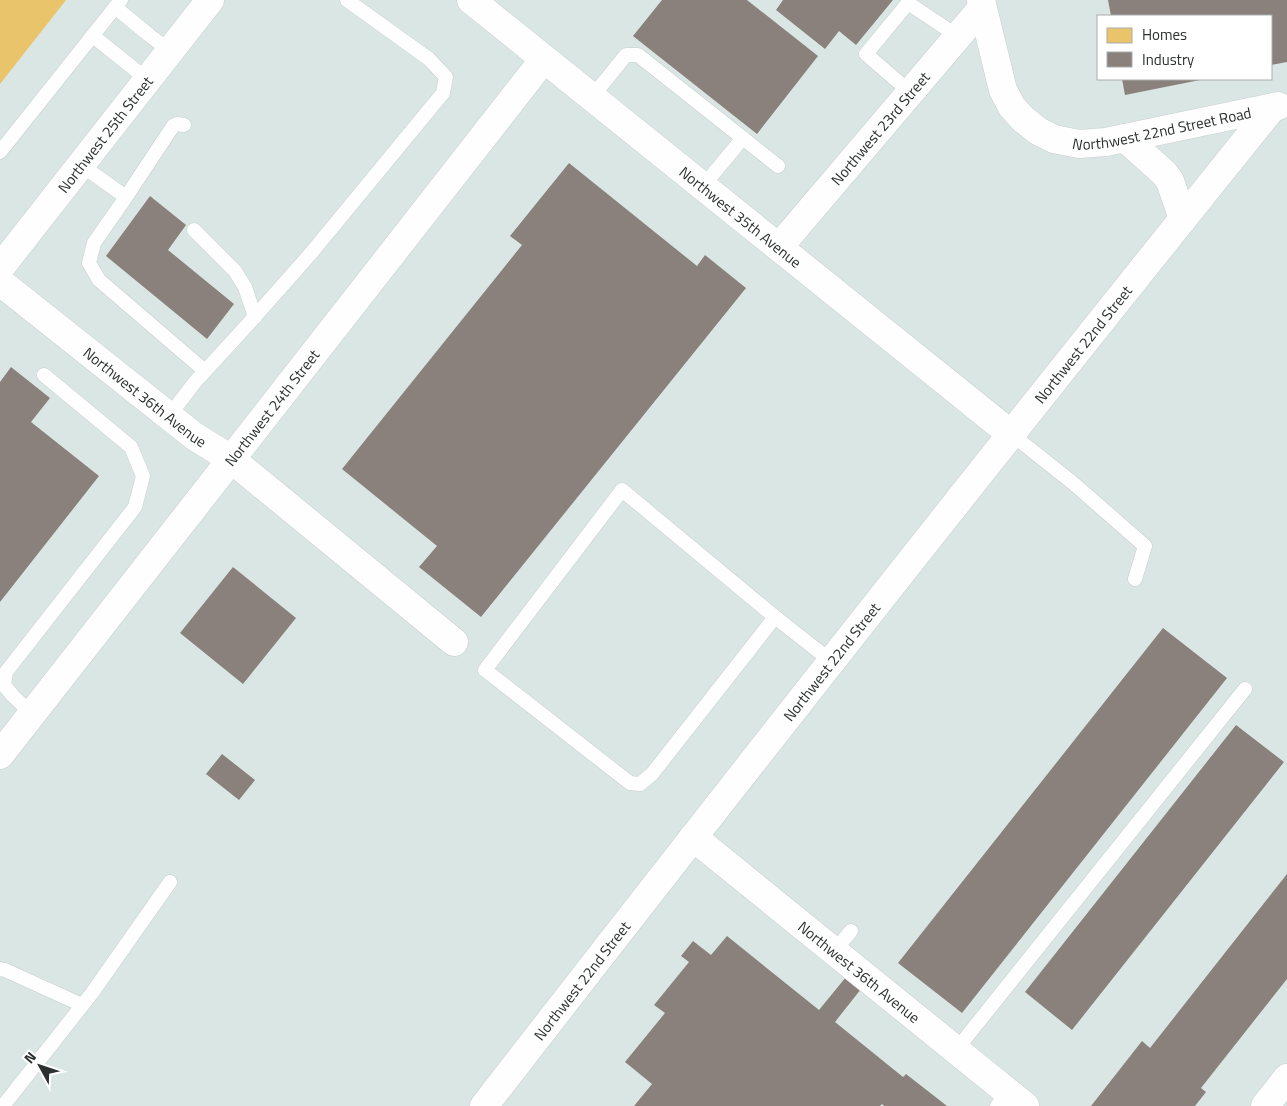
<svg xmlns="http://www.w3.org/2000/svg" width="1287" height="1106" font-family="'Titillium Web',sans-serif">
<rect width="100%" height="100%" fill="#eff5f4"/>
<path fill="#dae6e4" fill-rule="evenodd" d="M0 0H1287V1106H0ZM1098 16H1271V79H1098Z"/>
<path fill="#e9c46a" d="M0 0H66L0 84Z"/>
<path fill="#8a817c" d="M662 0H747L818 56 757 134 633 36Z
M783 0H893L856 45 839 31 825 49 776 10Z
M1108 0H1287V62L1271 65V16H1111Z
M1122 79H1200V80L1125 95Z
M569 163 697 266 705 255 746 288 481 617 419 567 437 546 342 469 522 245 510 236Z
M150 196 186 225 168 250 234 304 207 339 106 256Z
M11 367 50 398 31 422 99 476 0 602V382Z
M233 567 296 618 243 684 180 633Z
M1163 628 1227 678 962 1013 898 963Z
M1236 725 1284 762 1072 1030 1025 992Z
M222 754 255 780 239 800 206 774Z
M1287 874V979L1201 1088 1206 1092 1195 1106H1091L1142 1041 1150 1048Z
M727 936 819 1010 846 977 861 989 835 1022 903 1077 906 1074 947 1106H884L882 1104 880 1106H634L652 1084 625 1062 665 1013 654 1005 689 962 681 956 693 941 711 955Z"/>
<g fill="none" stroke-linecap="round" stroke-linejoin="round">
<defs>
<path id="service" d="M115 7 149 35 170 51
M93 36 148 80
M910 92 866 54 908 3 959 37
M592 97 626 55H638L778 166
M184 125 177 124 173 126 126 197 94 243 89 263 99 280 205 371
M0 152 121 0
M81 165 126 197
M703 186 743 138
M194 230 235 271 245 287 255 317
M169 416 195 382 250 322 312 252 443 93 446 77 429 59 347 0
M1011 434 1073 483 1145 546 1135 579
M775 617 652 774 640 784 630 783 485 670 622 490 775 617 831 661
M32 714 13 696 4 685 6 672 135 507 143 476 131 447 44 375
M834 951 851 931
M0 969 5 970 82 1005
M956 1050 1245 689
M3 1106 92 993 170 882
M997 1106 1009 1093"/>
<g id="minor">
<path id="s1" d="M471 0 1011 434"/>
<path id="s2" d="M981 0 1003 90 1012 107 1023 119 1038 131 1054 139 1079 144 1106 142 1278 106"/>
<path d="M1125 138 1164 173 1170 181 1183 219"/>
<path id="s3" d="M779 247 982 8"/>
<path id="s4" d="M0 282 194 436 231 459 454 642"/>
<path id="s5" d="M0 755 544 59"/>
<path id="s6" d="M693 837 1025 1106"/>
<path id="s7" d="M484 1106C744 771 1006 438 1272 108"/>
</g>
<g id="tertiary">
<path id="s8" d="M0 268 210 0"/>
<path d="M1265 1106 1287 1078"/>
</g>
</defs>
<use href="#service" stroke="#cacfce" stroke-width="15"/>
<use href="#minor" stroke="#cacfce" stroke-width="29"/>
<use href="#tertiary" stroke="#cacfce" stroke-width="29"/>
<use href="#service" stroke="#fdfefd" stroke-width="14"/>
<use href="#minor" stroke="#fdfefd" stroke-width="28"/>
<use href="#tertiary" stroke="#fdfefd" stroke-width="28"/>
</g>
<g text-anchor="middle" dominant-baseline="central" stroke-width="5" stroke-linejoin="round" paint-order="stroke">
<g font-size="15" fill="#2b2f2e" stroke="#fff">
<text stroke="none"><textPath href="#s2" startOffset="275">Northwest 22nd Street Road</textPath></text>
<text stroke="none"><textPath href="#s3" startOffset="156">Northwest 23rd Street</textPath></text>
<text stroke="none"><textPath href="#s8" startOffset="170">Northwest 25th Street</textPath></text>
<text stroke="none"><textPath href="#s1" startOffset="346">Northwest 35th Avenue</textPath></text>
<text stroke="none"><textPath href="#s7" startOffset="969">Northwest 22nd Street</textPath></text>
<text stroke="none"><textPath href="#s4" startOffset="185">Northwest 36th Avenue</textPath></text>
<text stroke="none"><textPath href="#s5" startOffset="441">Northwest 24th Street</textPath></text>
<text stroke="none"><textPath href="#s7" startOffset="564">Northwest 22nd Street</textPath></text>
<text stroke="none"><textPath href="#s6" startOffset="214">Northwest 36th Avenue</textPath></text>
<text stroke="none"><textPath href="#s7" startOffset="159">Northwest 22nd Street</textPath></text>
</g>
</g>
<rect x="1097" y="15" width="175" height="65" fill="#ffffff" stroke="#aaacab"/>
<rect x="1107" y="28" width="25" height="15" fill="#e9c46a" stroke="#aaacab"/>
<text x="1142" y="40" font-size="15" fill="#2b2f2e">Homes</text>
<rect x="1107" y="52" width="25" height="15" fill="#8a817c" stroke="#aaacab"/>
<text x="1142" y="65" font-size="15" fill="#2b2f2e">Industry</text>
<g transform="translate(40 1066) rotate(310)" stroke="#ffffff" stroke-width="4" paint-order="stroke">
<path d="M0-4L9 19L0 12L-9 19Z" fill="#2b2f2e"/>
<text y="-8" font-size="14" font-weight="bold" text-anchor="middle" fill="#2b2f2e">N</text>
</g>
</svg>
